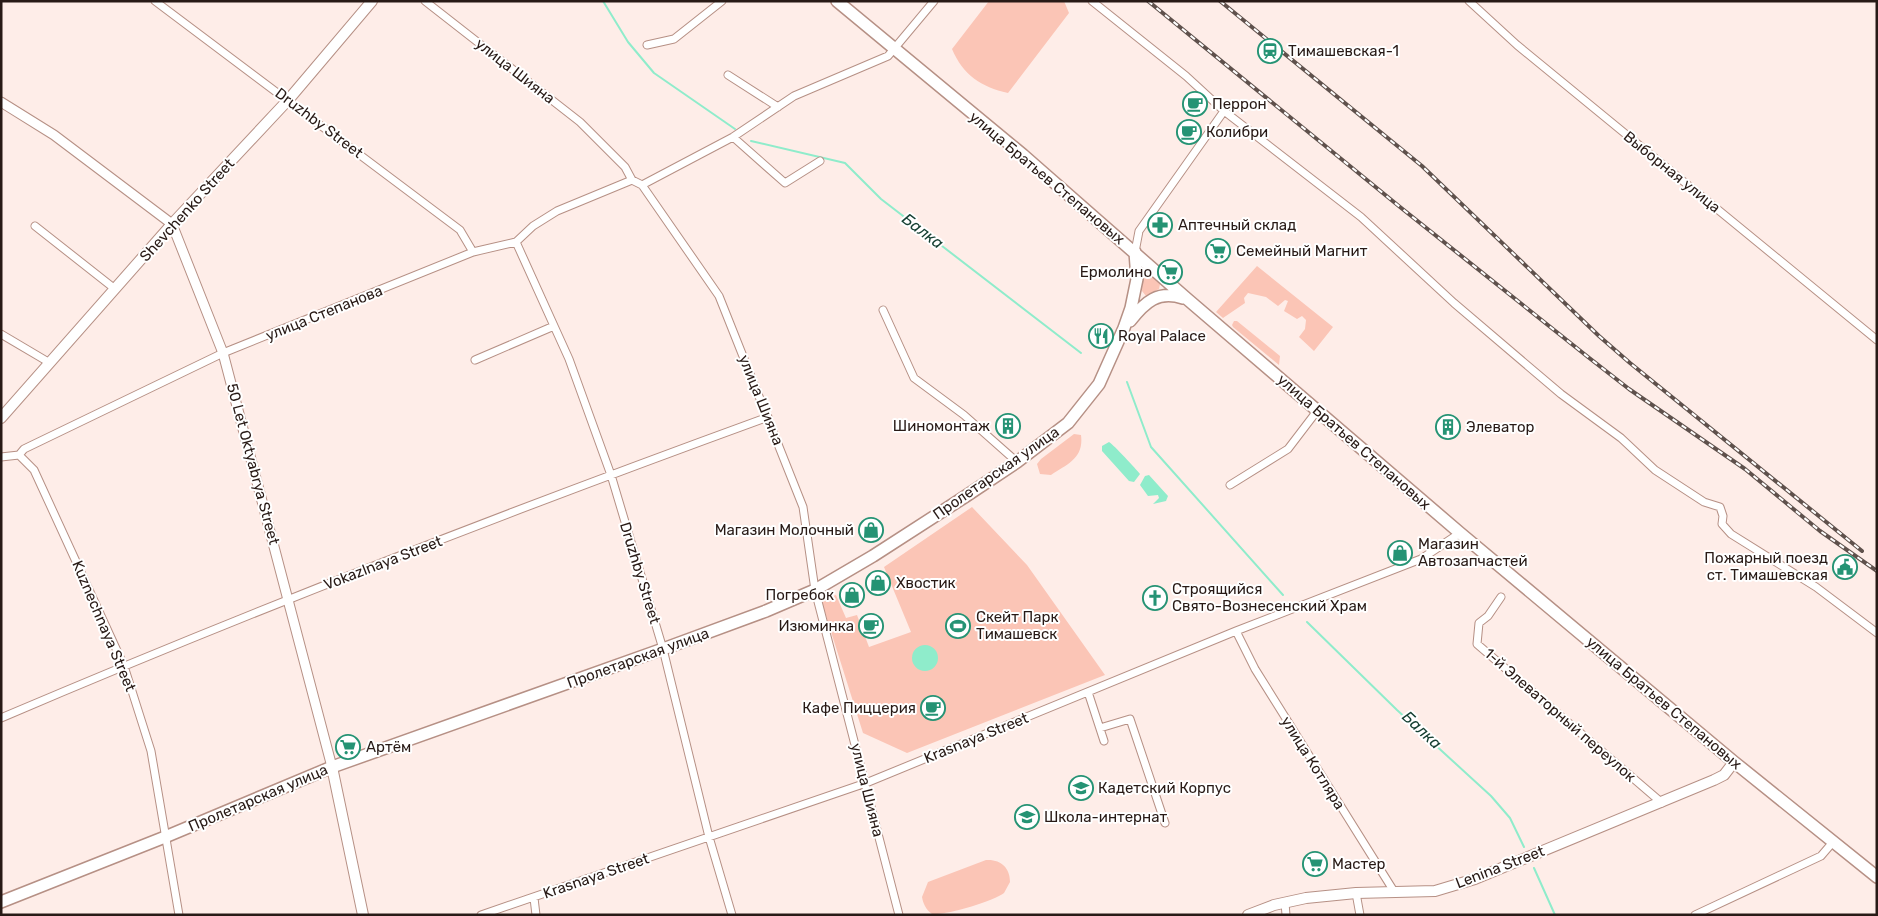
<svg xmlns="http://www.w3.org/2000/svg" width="1878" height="916" font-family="Rubik,sans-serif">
<rect width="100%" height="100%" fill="#feede8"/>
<path fill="#fbc5b6" d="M989 1H1064L1069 13 1008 93C981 87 963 75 952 49Z
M1257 266 1333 327 1314 351 1299 337 1305 329 1306 320 1302 316 1297 319 1284 311 1288 301 1285 300 1278 306 1266 297 1248 293 1244 298 1245 303 1223 318 1216 312Z
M1147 273 1152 275 1160 284 1159 289 1146 296 1142 291 1143 274Z
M1234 321H1237L1280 356 1279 365 1233 327 1232 325Z
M1074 434 1081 435C1084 458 1068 464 1051 475L1040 474 1037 464 1041 459Z
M972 507 1027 565 1105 675 907 753 863 733 821 600 836 595 846 618 857 615 869 647 911 632 884 567Z
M986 860C1001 859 1010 868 1010 882L1004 893C994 901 944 916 932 914 926 910 923 903 922 897L928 882Z"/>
<path fill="#8feccb" d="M1109 442C1114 445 1136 469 1140 474L1134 482 1129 481 1102 451V446Z
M1149 475 1168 496 1166 501 1153 504 1159 498 1158 495 1148 496 1140 485 1145 476Z
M912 658a13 13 0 1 1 26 0a13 13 0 1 1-26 0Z"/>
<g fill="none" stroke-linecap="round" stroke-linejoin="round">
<path stroke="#8feccb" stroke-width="2" d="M603 1 628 42 654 73 735 129
M751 141 845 163 881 199 1081 353
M1127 382 1151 447 1283 595
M1307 622 1397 710 1491 796 1510 818 1524 847
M1534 868 1555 915"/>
<defs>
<path id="minor" d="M155 1 460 230 473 252
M425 1 580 122 625 167 632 180 642 185 719 296 803 507 815 590 899 915
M1092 1 1186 76 1224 111 1361 217 1454 303 1561 394 1621 438 1655 470 1704 502 1720 507 1723 516 1722 524 1731 534 1816 587 1877 633
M1469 1 1517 45 1877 340
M647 45 674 39 722 1
M728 75 778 107
M733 137 785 183 820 161
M642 185 733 137 794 96 888 56 934 1
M35 226 115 289
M516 242 569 359 611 475 663 649 709 837 732 915
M1135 252 1139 231 1224 111
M883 310 914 378 964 415 1017 462
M1 334 50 363
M475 360 554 326
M19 455 24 449 223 353 473 252 516 242 533 226 557 211 632 180
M1 457 19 455 34 470 124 666 151 751 179 915
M1230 485 1288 449 1317 411
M1501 597 1488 616 1479 623 1477 644 1662 803
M1236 631 1255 669 1395 893
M1088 692 1104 741
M1 718C254 610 510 511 768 417
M1100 728 1130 719 1165 823
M1356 893 1360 915
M534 898 536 915
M1285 903 1286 915
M481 915 866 783 1236 631 1421 559 1460 533
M1695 915 1821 856 1833 842"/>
<path id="tertiary" d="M1 102 54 135 172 224 223 353 332 767"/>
<path id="secondary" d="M1 418 172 224 289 99 372 1
M332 767 363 915
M1248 915 1274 905 1306 898 1356 893 1435 891 1475 879 1714 780 1724 775 1734 762"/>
<path id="primary" d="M837 1 1023 155 1186 298 1460 533 1734 762 1877 877
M1130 321C1145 302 1158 290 1183 298
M1 902 165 837 332 767 663 649 766 611 815 590 873 556 966 496 1017 462 1068 423 1099 384 1124 328 1131 308 1137 279 1135 252"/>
</defs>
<use href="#minor" stroke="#b69085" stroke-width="9"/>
<use href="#tertiary" stroke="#b69085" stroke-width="11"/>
<use href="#secondary" stroke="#b69085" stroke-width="12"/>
<use href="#primary" stroke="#b69085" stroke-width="14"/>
<use href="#minor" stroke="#fff" stroke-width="7"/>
<use href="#tertiary" stroke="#fff" stroke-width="9"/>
<use href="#secondary" stroke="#fff" stroke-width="10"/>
<use href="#primary" stroke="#fff" stroke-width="11"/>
<defs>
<path id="rail" d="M1148 1 1400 207 1588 357 1629 389 1745 469 1820 531 1877 571
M1220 1 1422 166 1599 336 1630 363 1862 551"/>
</defs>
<use href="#rail" stroke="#5f514c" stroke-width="4"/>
<use href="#rail" stroke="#fff" stroke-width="2" stroke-dasharray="5.5" stroke-linecap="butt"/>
</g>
<defs>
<symbol id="station-ring" viewBox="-11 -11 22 22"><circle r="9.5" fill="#fff" stroke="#259374" stroke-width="1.5"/><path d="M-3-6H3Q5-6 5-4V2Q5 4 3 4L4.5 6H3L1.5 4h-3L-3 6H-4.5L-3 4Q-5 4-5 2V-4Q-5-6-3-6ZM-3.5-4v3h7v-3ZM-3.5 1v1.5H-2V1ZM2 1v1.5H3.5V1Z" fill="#259374"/></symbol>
<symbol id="cafe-ring" viewBox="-11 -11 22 22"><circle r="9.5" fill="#fff" stroke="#259374" stroke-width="1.5"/><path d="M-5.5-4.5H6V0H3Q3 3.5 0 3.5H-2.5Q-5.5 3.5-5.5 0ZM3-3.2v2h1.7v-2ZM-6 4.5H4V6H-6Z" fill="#259374"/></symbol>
<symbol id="pharmacy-ring" viewBox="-11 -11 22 22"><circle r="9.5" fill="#fff" stroke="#259374" stroke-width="1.5"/><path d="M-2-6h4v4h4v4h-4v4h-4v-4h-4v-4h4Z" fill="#259374"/></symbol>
<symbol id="supermarket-ring" viewBox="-11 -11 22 22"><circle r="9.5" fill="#fff" stroke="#259374" stroke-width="1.5"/><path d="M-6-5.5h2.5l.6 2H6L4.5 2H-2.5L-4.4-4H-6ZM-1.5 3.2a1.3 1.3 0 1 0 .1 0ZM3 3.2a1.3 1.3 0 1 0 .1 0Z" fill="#259374"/></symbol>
<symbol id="restaurant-ring" viewBox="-11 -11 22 22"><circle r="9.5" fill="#fff" stroke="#259374" stroke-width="1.5"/><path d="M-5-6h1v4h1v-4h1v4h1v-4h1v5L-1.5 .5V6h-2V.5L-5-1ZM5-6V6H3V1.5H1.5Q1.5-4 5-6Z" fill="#259374"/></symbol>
<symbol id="building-ring" viewBox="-11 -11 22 22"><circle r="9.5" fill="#fff" stroke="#259374" stroke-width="1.5"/><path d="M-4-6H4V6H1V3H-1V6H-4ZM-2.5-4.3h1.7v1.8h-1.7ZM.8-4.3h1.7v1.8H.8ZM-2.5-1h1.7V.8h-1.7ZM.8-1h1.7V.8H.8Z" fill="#259374"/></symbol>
<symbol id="shop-ring" viewBox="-11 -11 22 22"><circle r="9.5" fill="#fff" stroke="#259374" stroke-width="1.5"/><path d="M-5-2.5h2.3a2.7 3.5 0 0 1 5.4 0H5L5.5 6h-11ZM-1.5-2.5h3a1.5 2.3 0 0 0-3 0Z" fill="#259374"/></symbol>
<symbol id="civic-ring" viewBox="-11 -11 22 22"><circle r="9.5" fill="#fff" stroke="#259374" stroke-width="1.5"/><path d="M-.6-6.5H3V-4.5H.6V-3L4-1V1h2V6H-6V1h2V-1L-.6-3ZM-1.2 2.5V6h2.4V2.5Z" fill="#259374"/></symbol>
<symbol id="church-ring" viewBox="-11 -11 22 22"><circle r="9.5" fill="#fff" stroke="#259374" stroke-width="1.5"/><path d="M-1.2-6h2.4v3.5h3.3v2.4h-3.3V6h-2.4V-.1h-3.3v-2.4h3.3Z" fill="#259374"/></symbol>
<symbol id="stadium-ring" viewBox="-11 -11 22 22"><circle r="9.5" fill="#fff" stroke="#259374" stroke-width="1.5"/><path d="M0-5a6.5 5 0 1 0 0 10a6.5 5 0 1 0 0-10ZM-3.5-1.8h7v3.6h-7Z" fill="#259374"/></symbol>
<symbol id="school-ring" viewBox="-11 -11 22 22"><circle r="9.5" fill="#fff" stroke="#259374" stroke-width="1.5"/><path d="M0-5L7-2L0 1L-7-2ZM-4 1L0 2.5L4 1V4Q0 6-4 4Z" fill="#259374"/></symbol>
</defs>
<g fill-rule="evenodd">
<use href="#station-ring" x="1256" y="37" width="28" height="28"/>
<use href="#cafe-ring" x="1181" y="90" width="28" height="28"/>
<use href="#cafe-ring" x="1175" y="118" width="28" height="28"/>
<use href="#pharmacy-ring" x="1146" y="211" width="28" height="28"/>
<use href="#supermarket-ring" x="1204" y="237" width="28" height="28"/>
<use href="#supermarket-ring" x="1156" y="258" width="28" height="28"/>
<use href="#restaurant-ring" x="1087" y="322" width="28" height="28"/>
<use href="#building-ring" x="994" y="412" width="28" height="28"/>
<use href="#building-ring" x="1434" y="413" width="28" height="28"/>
<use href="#shop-ring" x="857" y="516" width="28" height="28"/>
<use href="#shop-ring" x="1386" y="539" width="28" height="28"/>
<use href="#civic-ring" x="1831" y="553" width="28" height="28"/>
<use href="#shop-ring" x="864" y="569" width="28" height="28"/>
<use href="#shop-ring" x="838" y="581" width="28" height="28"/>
<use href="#church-ring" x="1141" y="584" width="28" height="28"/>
<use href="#cafe-ring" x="857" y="612" width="28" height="28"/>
<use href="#stadium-ring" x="944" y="612" width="28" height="28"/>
<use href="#cafe-ring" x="919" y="694" width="28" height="28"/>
<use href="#supermarket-ring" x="334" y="733" width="28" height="28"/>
<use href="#school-ring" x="1067" y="774" width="28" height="28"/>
<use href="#school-ring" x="1013" y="803" width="28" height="28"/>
<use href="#supermarket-ring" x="1301" y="850" width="28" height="28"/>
</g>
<g text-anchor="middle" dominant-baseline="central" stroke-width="4" stroke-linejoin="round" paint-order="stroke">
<g font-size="15" fill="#281a16" stroke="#fff" text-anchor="start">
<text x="1288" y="51">Тимашевская-1</text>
<text x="1212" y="104">Перрон</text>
<text x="1206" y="132">Колибри</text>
<text x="1178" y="225">Аптечный склад</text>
<text x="1236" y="251">Семейный Магнит</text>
<text x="1152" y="272" text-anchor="end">Ермолино</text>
<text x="1118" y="336">Royal Palace</text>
<text x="990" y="426" text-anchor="end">Шиномонтаж</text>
<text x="1466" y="427">Элеватор</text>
<text x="854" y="530" text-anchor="end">Магазин Молочный</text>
<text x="1418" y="544">Магазин<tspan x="1418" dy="17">Автозапчастей</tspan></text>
<text x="1828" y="558" text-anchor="end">Пожарный поезд<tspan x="1828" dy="17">ст. Тимашевская</tspan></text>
<text x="896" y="583">Хвостик</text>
<text x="1172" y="589">Строящийся<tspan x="1172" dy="17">Свято-Вознесенский Храм</tspan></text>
<text x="834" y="595" text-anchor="end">Погребок</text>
<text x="976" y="617">Скейт Парк<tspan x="976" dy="17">Тимашевск</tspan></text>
<text x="854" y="626" text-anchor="end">Изюминка</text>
<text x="916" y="708" text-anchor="end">Кафе Пиццерия</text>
<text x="366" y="747">Артём</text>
<text x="1098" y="788">Кадетский Корпус</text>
<text x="1044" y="817">Школа-интернат</text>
<text x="1332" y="864">Мастер</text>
</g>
<g font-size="15" fill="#281a16" stroke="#fff">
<text transform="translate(515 71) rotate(38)">улица Шияна</text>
<text transform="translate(319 123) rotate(37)">Druzhby Street</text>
<text transform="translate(1672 172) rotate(39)">Выборная улица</text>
<text transform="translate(1047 178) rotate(40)">улица Братьев Степановых</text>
<text transform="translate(187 210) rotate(-48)">Shevchenko Street</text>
<text transform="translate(324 313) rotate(-22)">улица Степанова</text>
<text transform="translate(761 400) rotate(68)">улица Шияна</text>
<text transform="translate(1354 442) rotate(41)">улица Братьев Степановых</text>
<text transform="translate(253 464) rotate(75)">50 Let Oktyabrya Street</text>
<text transform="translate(996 473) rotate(-35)">Пролетарская улица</text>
<text transform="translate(383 563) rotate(-21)">Vokazlnaya Street</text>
<text transform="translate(640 573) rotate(73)">Druzhby Street</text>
<text transform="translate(104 626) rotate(67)">Kuznechnaya Street</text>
<text transform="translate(638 658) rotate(-20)">Пролетарская улица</text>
<text transform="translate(1664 703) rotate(40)">улица Братьев Степановых</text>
<text transform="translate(1560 715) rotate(41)">1-й Элеваторный переулок</text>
<text transform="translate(976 738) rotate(-22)">Krasnaya Street</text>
<text transform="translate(1313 763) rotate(58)">улица Котляра</text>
<text transform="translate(867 790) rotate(76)">улица Шияна</text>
<text transform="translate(258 798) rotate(-23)">Пролетарская улица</text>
<text transform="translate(1500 867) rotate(-21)">Lenina Street</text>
<text transform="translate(596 876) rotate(-19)">Krasnaya Street</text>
</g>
<g font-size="16" font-style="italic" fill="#164033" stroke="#fff">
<text transform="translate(923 231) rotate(37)">Балка</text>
<text transform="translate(1422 730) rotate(43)">Балка</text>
</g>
</g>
<rect width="1878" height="916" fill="none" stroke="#281a16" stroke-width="5"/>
</svg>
